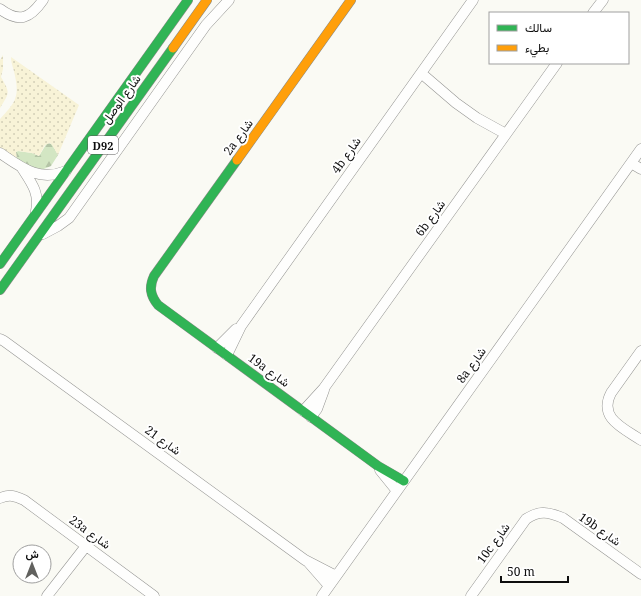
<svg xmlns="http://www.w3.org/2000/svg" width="641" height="596" font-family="'Noto Serif',Vazirmatn,serif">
<defs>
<pattern id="forest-firs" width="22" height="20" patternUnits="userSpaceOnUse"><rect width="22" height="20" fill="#d3e6c3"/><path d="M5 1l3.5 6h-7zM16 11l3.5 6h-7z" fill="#b4c4a6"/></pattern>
<pattern id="sand-dots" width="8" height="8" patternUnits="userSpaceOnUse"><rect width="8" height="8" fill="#f8f3d7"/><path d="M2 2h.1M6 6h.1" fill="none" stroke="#d3cfb7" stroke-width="1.8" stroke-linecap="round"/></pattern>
</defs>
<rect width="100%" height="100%" fill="#fafaf4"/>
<path fill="url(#forest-firs)" d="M47 143 52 144 58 155 51 166 39 171 17 162 16 152 18 151 32 153 39 156Z"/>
<path fill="url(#sand-dots)" d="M3 55V69L1 77C10 93 10 92 0 108V60Z
M11 57 79 105 58 155 52 145 50 143 45 145 39 156 32 153 18 151 16 152 17 162 0 149V119C14 104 20 98 15 76 14 69 11 64 11 57Z"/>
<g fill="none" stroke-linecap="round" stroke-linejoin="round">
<defs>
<path id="street" d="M0 9C19 23 30 19 43 0
M593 13 603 0
M421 73 456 103 477 118 506 134
M0 153C22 168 39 182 66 171
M631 163 641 169
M22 168C31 182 40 193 36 211
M43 234 58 226 69 218 206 25 229 0
M0 339 4 341 305 560 336 576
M217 348 236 329
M641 351 611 393C598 418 623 428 641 440
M227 355 241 326 473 0
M303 411 324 388 557 63
M311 417 317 409 324 390
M380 470 397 491
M0 498C10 494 15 496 24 500L154 596
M308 562 329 586
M47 596 86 546
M322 596 641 149
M471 596 526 519C540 510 548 512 563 518L641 574"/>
<path id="fast" d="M237 160 154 276C149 287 150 295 158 305L378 466 404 481
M0 264 188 0
M0 290 173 48"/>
<path id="slow" d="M173 48 207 0
M237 160 351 0"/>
</defs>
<use href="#street" stroke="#949492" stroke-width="11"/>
<use href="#fast" stroke="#8b8b88" stroke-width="10"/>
<use href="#slow" stroke="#8b8b88" stroke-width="10"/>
<use href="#street" stroke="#fefefd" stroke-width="10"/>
<use href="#fast" stroke="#30b455" stroke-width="9"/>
<use href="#slow" stroke="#ff9f0a" stroke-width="9"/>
</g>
<g text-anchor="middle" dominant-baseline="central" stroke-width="4" stroke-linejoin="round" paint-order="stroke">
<rect fill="#fff" stroke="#565656" stroke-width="1" x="88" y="136" width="30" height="18" rx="3"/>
<g font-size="11" font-weight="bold" fill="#0e0e0e">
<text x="103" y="145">D92</text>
</g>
<g font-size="12" fill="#0e0e0e" stroke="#fff">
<text transform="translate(121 99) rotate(-54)">شارع الوصل</text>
<text transform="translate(238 137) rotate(-54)">2a شارع</text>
<text transform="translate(346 155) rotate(-55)">4b شارع</text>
<text transform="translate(430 218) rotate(-54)">6b شارع</text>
<text transform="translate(471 365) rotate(-54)">8a شارع</text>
<text transform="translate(269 370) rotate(36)">19a شارع</text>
<text transform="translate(163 440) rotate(36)">شارع 21</text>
<text transform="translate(600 529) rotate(35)">19b شارع</text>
<text transform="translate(90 532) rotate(36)">23a شارع</text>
<text transform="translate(493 543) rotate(-54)">10c شارع</text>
</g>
</g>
<rect x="489" y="12" width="140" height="52" fill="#ffffff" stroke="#9f9f9f"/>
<rect x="497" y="25" width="20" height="6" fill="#30b455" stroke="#9f9f9f"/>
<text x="525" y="32" font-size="12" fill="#0e0e0e">سالك</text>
<rect x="497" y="45" width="20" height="6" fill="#ff9f0a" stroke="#9f9f9f"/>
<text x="525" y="52" font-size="12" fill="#0e0e0e">بطيء</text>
<g transform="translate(32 564)"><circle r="19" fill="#ffffff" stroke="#9f9f9f"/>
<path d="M0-3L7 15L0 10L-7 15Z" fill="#61615e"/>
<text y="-6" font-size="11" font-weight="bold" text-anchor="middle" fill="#0e0e0e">ش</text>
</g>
<path d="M501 576v6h67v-6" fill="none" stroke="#0e0e0e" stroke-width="2"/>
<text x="507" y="576" font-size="12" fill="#0e0e0e" stroke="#ffffff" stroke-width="3" paint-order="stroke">50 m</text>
</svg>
